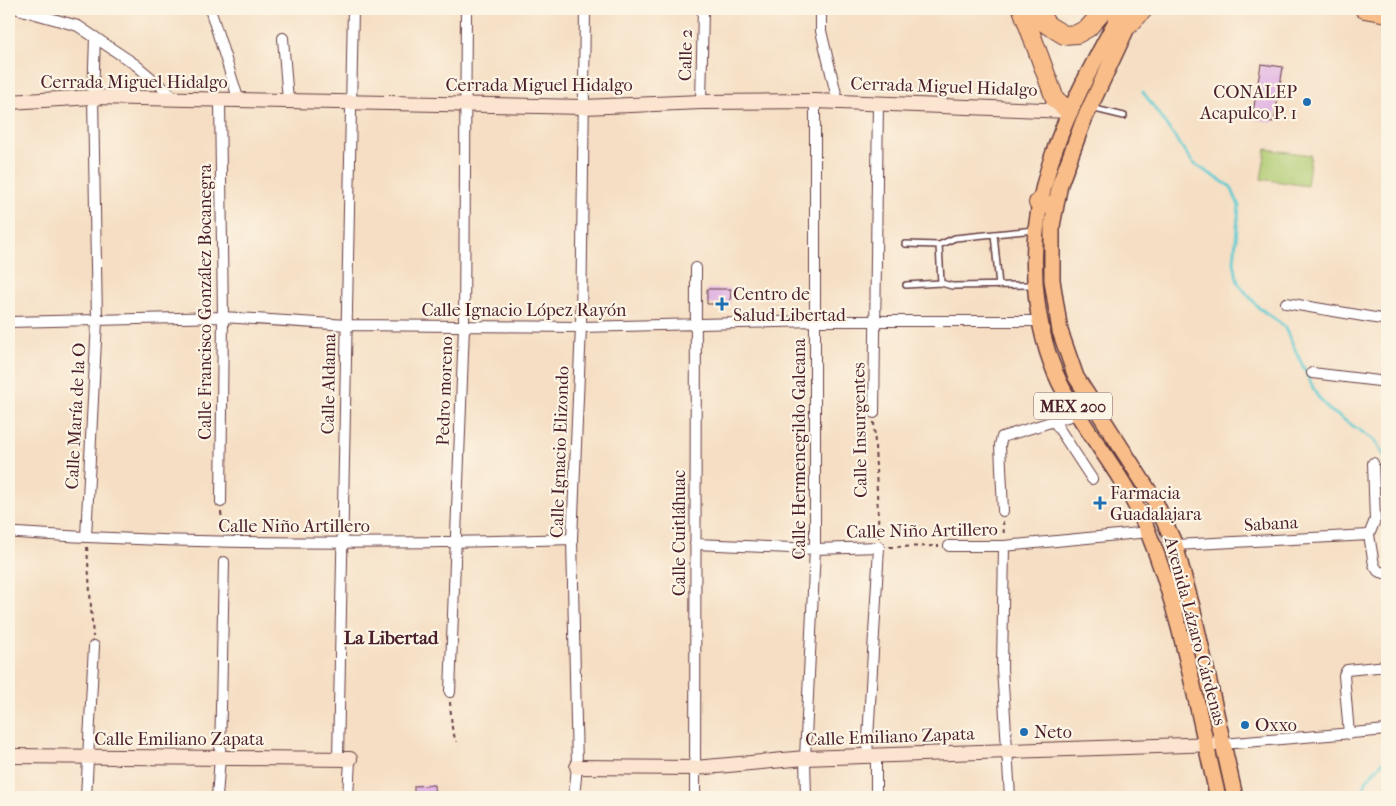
<svg xmlns="http://www.w3.org/2000/svg" width="1396" height="806" font-family="'IM FELL French Canon',serif">
<rect width="100%" height="100%" fill="#fcf5e5"/>
<filter id="ink" filterUnits="userSpaceOnUse"><feTurbulence type="fractalNoise" baseFrequency=".02" numOctaves="2"/><feDisplacementMap in="SourceGraphic" scale="10" xChannelSelector="R" yChannelSelector="G"/><feConvolveMatrix kernelMatrix="1 2 1 2 8 2 1 2 1" color-interpolation-filters="sRGB"/></filter>
<filter id="wash" filterUnits="userSpaceOnUse"><feTurbulence type="fractalNoise" baseFrequency=".0096" numOctaves="4" result="noise"/><feDisplacementMap in="SourceGraphic" scale="20" xChannelSelector="R" yChannelSelector="G"/><feGaussianBlur stdDeviation="1.12" result="paint"/><feColorMatrix in="noise" values="0 0 0 0 0 0 0 0 0 0 0 0 0 0 0 0 0 1.4 0 .05"/><feComposite in="paint" operator="in"/></filter>
<g filter="url(#wash)">
<rect width="100%" height="100%" fill="#f5dec3"/>
<path fill="#adca70" stroke="#7c744e" d="M1266 149 1311 155 1307 186 1261 179Z"/>
<g fill="none" stroke-linecap="round" stroke-linejoin="round">
<path stroke="#5cc9d0" stroke-width="3" d="M1143 92 1193 163 1231 187 1239 206 1234 262 1238 283 1258 307 1284 326 1316 394 1328 409 1374 440 1387 460
M1364 789 1366 781 1387 757"/>
</g>
<g id="blocks">
<path fill="#dfb0e3" d="M1261 64 1283 67 1274 122 1252 119Z
M707 289H731L730 304H707Z
M434 785 435 797H414V786Z"/>
</g>
</g>
<g filter="url(#ink)">
<use href="#blocks" fill-opacity="0" stroke="#643c42" stroke-width="1"/>
<g fill="none" stroke-linecap="round" stroke-linejoin="round">
<defs>
<path id="lane" d="M1091 108 1124 116
M994 234 999 286
M905 244 939 245
M906 285 941 283
M1034 285 952 286 941 283 939 245 955 238 1034 230"/>
<path id="street" d="M18 9 78 26 136 65 176 99
M210 9 239 101
M821 9V31L838 102
M283 38 288 101
M220 102 223 317 221 502
M701 102 703 9
M1286 303 1387 320
M9 322 223 317 347 325 581 327 816 321H1039
M1312 373 1387 382
M874 413 878 103
M1054 421 1092 479
M1373 463 1375 520 1369 535 1374 565 1378 571 1387 574
M1003 511 1000 445 1002 437 1077 414
M17 533C202 545 386 545 572 539
M86 537 97 321 93 97 95 37
M695 544 815 549 879 547 867 756
M1175 545 1369 535
M949 546H1004L1149 532
M1004 546 1002 668 1010 797
M450 692 464 327 466 9
M1349 734 1344 675 1347 670 1387 666
M1223 744 1387 730
M338 759 353 9
M86 797 94 646
M217 797 220 757 224 562
M348 797 350 759
M574 797 577 767 572 539 581 327 585 9
M695 797 696 268
M806 797 805 758 815 549V101
M876 797V755"/>
<path id="secondary" d="M9 102 93 97 584 107 701 102 815 101 1069 111
M9 756 350 759
M577 767 695 768 805 758 1215 744"/>
<path id="primary" d="M1120 9 1115 23C1066 113 1023 196 1037 302 1041 334 1049 364 1065 393 1091 440 1128 481 1148 532 1182 615 1197 710 1218 797
M1133 15 1083 122 1060 184 1052 226V280L1060 331 1076 377 1154 499 1175 545 1192 607 1235 797"/>
<path id="highway" d="M1022 9 1055 99 1069 111
M1039 9 1046 24 1064 35 1077 34 1088 28 1105 9
M1364 9 1387 13
M1129 25 1144 9
M1038 203 1054 206"/>
</defs>
<use href="#lane" stroke="#643c42" stroke-width="8"/>
<use href="#street" stroke="#643c42" stroke-width="12"/>
<use href="#secondary" stroke="#643c42" stroke-width="16"/>
<use href="#primary" stroke="#643c42" stroke-width="18"/>
<use href="#highway" stroke="#643c42" stroke-width="20"/>
<path stroke="#643c42" stroke-width="2" stroke-dasharray="4 4" stroke-linecap="butt" d="M874 422 879 538
M221 512 223 532
M1003 521 1004 536
M87 547 93 637
M889 547 939 546
M450 702 452 728 456 742
M1348 797 1387 792"/>
<use href="#lane" stroke="#fff" stroke-width="5"/>
<use href="#street" stroke="#fff" stroke-width="10"/>
<use href="#secondary" stroke="#fce5d0" stroke-width="14"/>
<use href="#primary" stroke="#f8bd89" stroke-width="15"/>
<use href="#highway" stroke="#f8bd89" stroke-width="18"/>
</g>
</g>
<g fill="#1f6fb2" stroke="#fcf5e5" stroke-width="2">
<circle cx="1307" cy="102" r="5"/>
<path d="M719.5 296.5h5v5h5v5h-5v5h-5v-5h-5v-5h5z"/>
<path d="M1097.5 495.5h5v5h5v5h-5v5h-5v-5h-5v-5h5z"/>
<circle cx="1245" cy="725" r="5"/>
<circle cx="1024" cy="732" r="5"/>
</g>
<g text-anchor="middle" dominant-baseline="central" stroke-width="4.5" stroke-linejoin="round" paint-order="stroke">
<rect fill="#fcf5e5" stroke="#7f5f63" stroke-width="1" x="1034" y="392.5" width="78" height="27" rx="4"/>
<g font-size="16" font-weight="bold" fill="#4a1f2b">
<text x="1073" y="406">MEX 200</text>
</g>
<g font-size="18" fill="#4a1f2b" stroke="#fcf5e5">
<text transform="translate(686 55) rotate(-89)">Calle 2</text>
<text x="134" y="82">Cerrada Miguel Hidalgo</text>
<text x="539" y="85">Cerrada Miguel Hidalgo</text>
<text transform="translate(944 87) rotate(2)">Cerrada Miguel Hidalgo</text>
<text transform="translate(205 302) rotate(-90)">Calle Francisco González Bocanegra</text>
<text x="524" y="310">Calle Ignacio López Rayón</text>
<text transform="translate(329 384) rotate(-89)">Calle Aldama</text>
<text transform="translate(445 391) rotate(-88)">Pedro moreno</text>
<text transform="translate(76 416) rotate(-87)">Calle María de la O</text>
<text transform="translate(860 430) rotate(-91)">Calle Insurgentes</text>
<text transform="translate(799 449) rotate(-90)">Calle Hermenegildo Galeana</text>
<text transform="translate(560 452) rotate(-88)">Calle Ignacio Elizondo</text>
<text transform="translate(1271 524) rotate(-3)">Sabana</text>
<text x="294" y="526">Calle Niño Artillero</text>
<text transform="translate(922 531) rotate(-1)">Calle Niño Artillero</text>
<text transform="translate(679 533) rotate(-90)">Calle Cuitláhuac</text>
<text transform="translate(1195 631) rotate(75)">Avenida Lázaro Cárdenas</text>
<text transform="translate(890 737) rotate(-2)">Calle Emiliano Zapata</text>
<text x="179" y="739">Calle Emiliano Zapata</text>
</g>
<g font-size="18" fill="#4a1f2b" stroke="#fcf5e5" text-anchor="start">
<text x="1297" y="92" text-anchor="end">CONALEP<tspan x="1297" dy="21">Acapulco P. 1</tspan></text>
<text x="733" y="294">Centro de<tspan x="733" dy="21">Salud Libertad</tspan></text>
<text x="1110" y="493">Farmacia<tspan x="1110" dy="21">Guadalajara</tspan></text>
<text x="1255" y="725">Oxxo</text>
<text x="1034" y="732">Neto</text>
</g>
<g font-size="19" font-weight="bold" fill="#4a1f2b" stroke="#fcf5e5">
<text x="391" y="638">La Libertad</text>
</g>
</g>
<rect width="1396" height="806" fill="none" stroke="#fcf5e5" stroke-width="30"/>
</svg>
